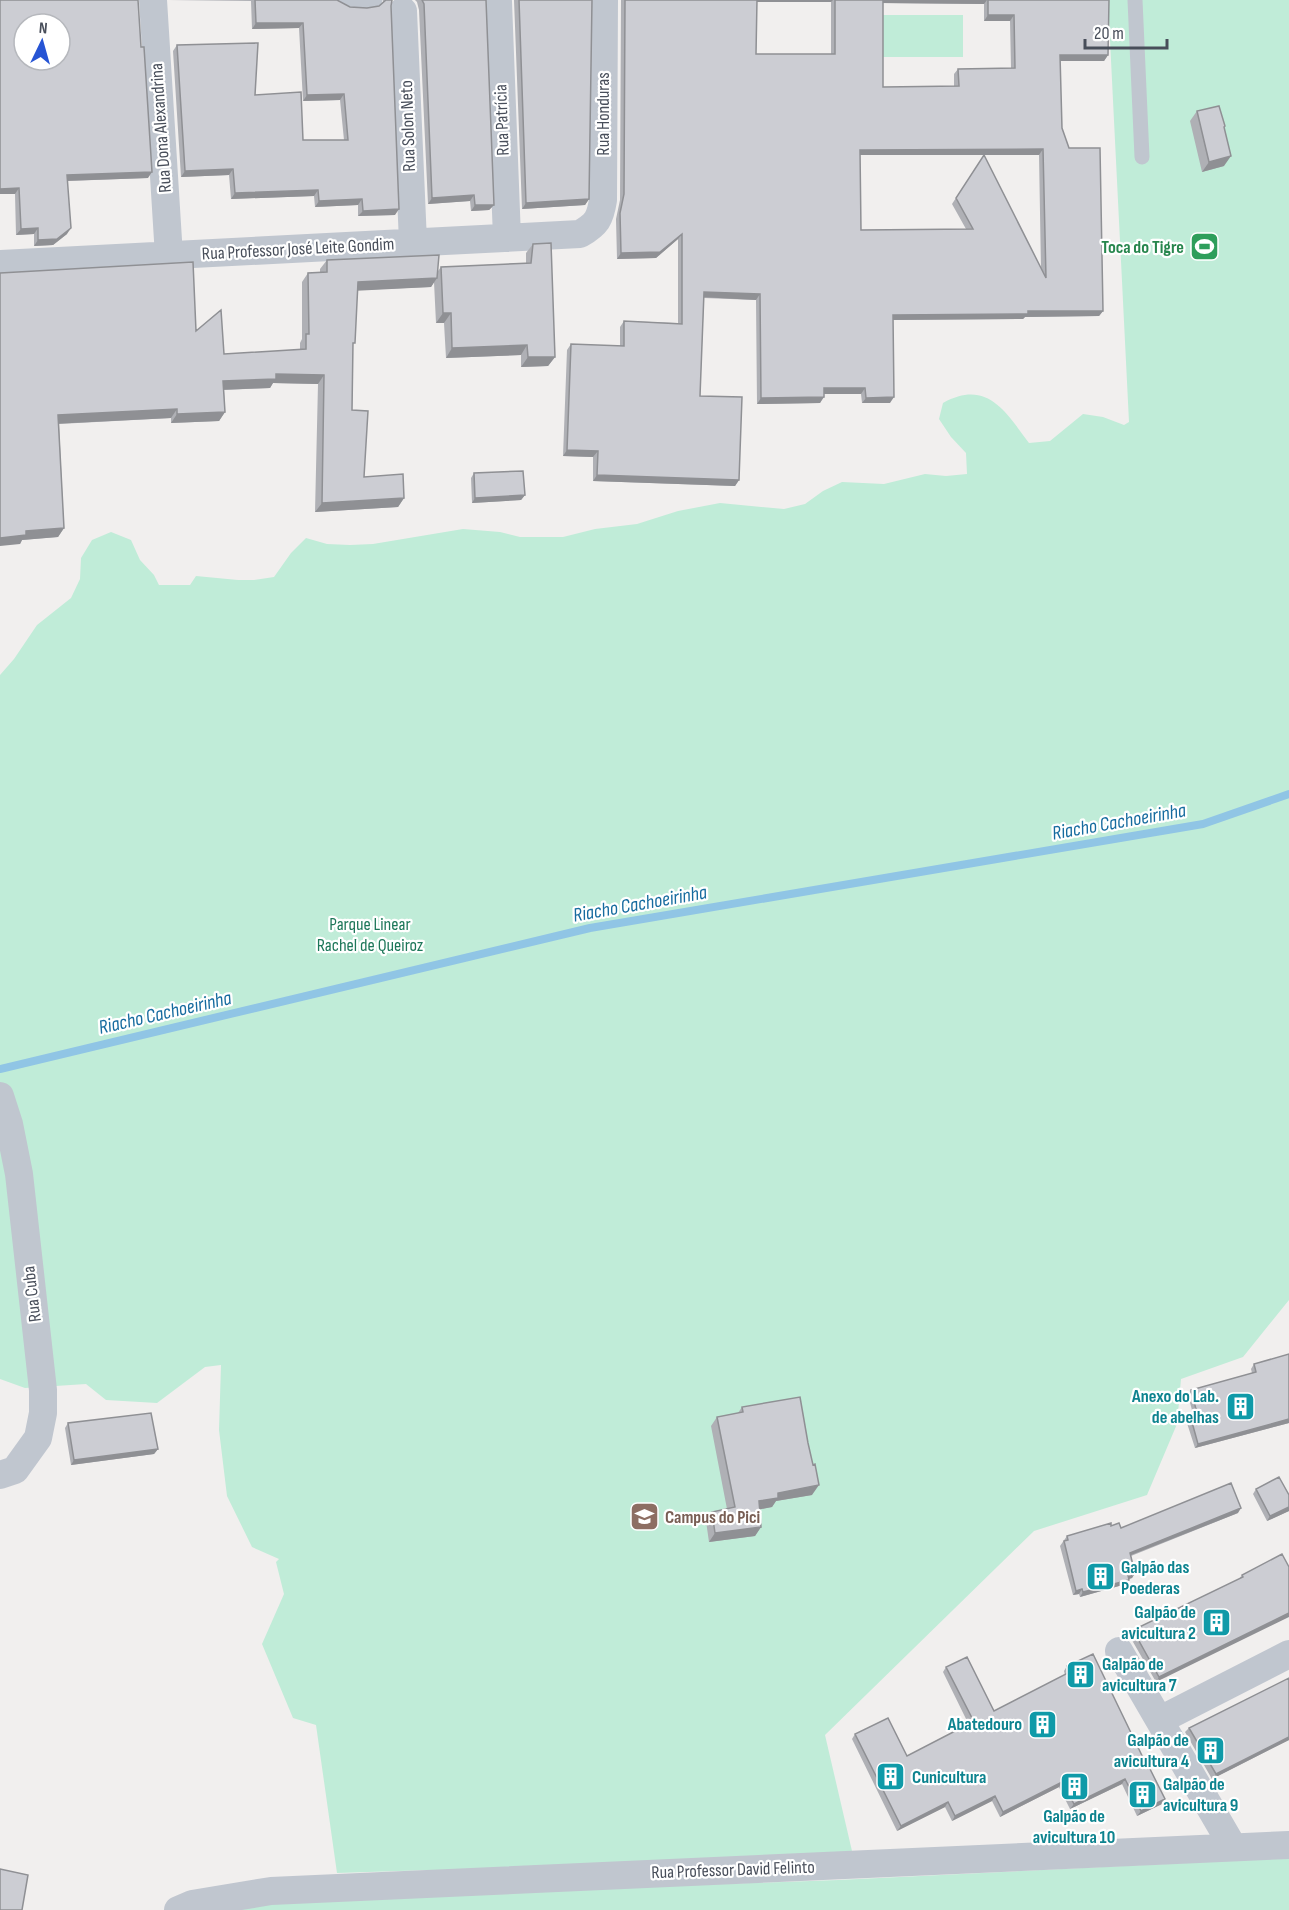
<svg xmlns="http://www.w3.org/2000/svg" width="1289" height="1910" font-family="'Sofia Sans Condensed',sans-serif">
<rect width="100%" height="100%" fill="#f1efee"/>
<path fill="#c0ecd8" d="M1108 0H1289V1300L1243 1357 1181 1379 1177 1424 1147 1495 1034 1531 825 1735 852 1851 553 1890 838 1880 1289 1858V1910H239L259 1904 424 1896 430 1870 337 1873 316 1725 293 1718 262 1644 284 1594 276 1562 279 1559 252 1547 227 1496 219 1430 221 1365 205 1367 157 1403 106 1400 86 1384 25 1388 0 1379V675L14 659 37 625 71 598 80 579 81 558 92 540 111 532 131 540 140 560 154 575 159 585H190L196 576 238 580H254L274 577 291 553 306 538 327 544 350 545 373 544 463 529 500 532 520 537H563L595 529 637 524 678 511 720 503 784 509 805 504 823 491 842 482 884 484 925 474 946 476 967 474 966 453 951 437 939 419 943 403C987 379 1005 411 1029 443L1050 441 1083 414 1103 417 1124 425 1129 422Z
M881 15H963V57H881Z"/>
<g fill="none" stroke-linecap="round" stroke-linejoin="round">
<path stroke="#90c5e5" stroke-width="8" d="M0 1069 590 928 1203 824 1289 794"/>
<path stroke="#c0c6cf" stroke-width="15" d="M340 0C350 5 366 7 375 0
M1135 0 1142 157"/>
<path stroke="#c0c6cf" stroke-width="28" d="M153 0 169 256
M498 2 507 238
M403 11 413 242
M0 264 580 234C597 224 600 219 603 200L604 0
M0 1096 9 1124 19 1174 43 1390V1413L38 1438 15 1470 0 1475
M1119 1651 1233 1847
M1160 1720 1289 1654
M178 1910 192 1904 271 1891 1289 1845"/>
</g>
<path fill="#afb0b5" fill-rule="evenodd" d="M0 0 148 178 67 181V234L53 245 34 246V234L16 235 15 194H0Z
M169 0H337L350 7 367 8 379 6 383 2V0H392L391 6 395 215 358 216V205L315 207 314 196 231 199 229 175 181 177 173 51 177 45 255 95 303 140H344L340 100 303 101 299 28 252 29 251 1Z
M415 0H486L494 205 489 210 471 211 470 201 428 204 419 10 417 2Z
M514 0H592L589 199 585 205 522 209Z
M621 0H1109L1108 55 1104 61H1060L1062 128 1103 311 1099 316 1025 317 1023 319 893 320 890 403H862L861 394H824L820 403 757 404 756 300 704 298 700 396 739 480 735 486 593 481V457L563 456 567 350 571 344 620 346V327L624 321 678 323V239L656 258 617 259 616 219 620 200ZM757 2H831V54H756ZM883 3 984 4V21H1010L1011 68 958 69 954 74V87H883ZM860 155H984L952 204 966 229 861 230ZM984 155H1039L1041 270Z
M1197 111 1225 126 1224 128V166L1202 172 1190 121Z
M533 244 555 357 548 366 521 367V355L446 358 444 323H436L434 282 431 287 358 290 353 345 352 410 364 477 404 498 398 507 315 512 318 384 273 383 270 388 224 390 225 412 219 421 171 423V418L59 424 64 528 58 537 22 540 20 544 0 273 196 331 224 354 300 350V343L302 339V282L308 273H320V269L327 260 438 271 441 267 526 263V253Z
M474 473 525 495 521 500 472 503 471 478Z
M1289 1354V1423L1195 1448 1186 1420 1190 1415 1193 1414 1188 1395 1191 1390 1252 1373 1251 1369 1254 1364Z
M742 1407 812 1495 776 1501 772 1507 760 1509 761 1527 755 1536 709 1542 706 1521 712 1512 727 1509 711 1426 717 1417 738 1413Z
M68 1423 158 1449 154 1454 71 1465 65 1428Z
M1256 1489 1289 1495V1511L1267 1521 1253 1494Z
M1238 1513 1131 1556 1135 1573 1132 1578 1129 1579 1126 1584 1080 1597 1079 1594 1073 1595 1060 1546 1067 1536 1111 1526 1121 1528Z
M1289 1567 1156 1682 1129 1635 1133 1630 1239 1579 1242 1575Z
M1067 1666 1162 1804 1137 1816 1122 1784 1070 1809 1059 1787 1000 1817 992 1801 952 1821 945 1807 897 1831 852 1739 855 1734 907 1756 958 1730 960 1727 968 1723 943 1672 946 1667 994 1711 1065 1675 1064 1671Z
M1289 1678V1740L1212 1779 1185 1732 1189 1728Z"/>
<path fill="#8f9094" d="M754 0H833L831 2H753Z
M881 0H987L984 4 879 3Z
M988 15H1014L1010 21H984Z
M256 23H303L299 28 252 29Z
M1060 55H1108L1104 61H1056Z
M344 94 340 100 303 101 307 95Z
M1043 149 1039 155H856L860 150Z
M1231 156 1224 166 1202 172 1209 162Z
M233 169 229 175 181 177 185 171Z
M152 172 148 178 63 181 67 175Z
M19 188 15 194H0V189Z
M318 190 314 196 231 199 235 193Z
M474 195 470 201 428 204 432 198Z
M362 199 358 205 315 207 319 201Z
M589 199 585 205 522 209 526 203Z
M475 205H494L489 210 471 211Z
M399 209 395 215 358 216 363 211Z
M38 228 34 234 16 235 21 229Z
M71 228 67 234 53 245 34 246 38 240Z
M682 234 678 239 656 258 617 259 621 253Z
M437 278 431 287 352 291 358 282Z
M704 292 760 294 756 300 700 297Z
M1028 311H1103L1099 316 1025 317 1023 319 889 320 893 315Z
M443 313H451L444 323H436Z
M527 345 521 355 446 358 452 348Z
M528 357H555L548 366 521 367Z
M276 374 324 375 318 384 273 383 270 388 217 390 223 381Z
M824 388H865L861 394H820Z
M824 397 820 403 757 404 761 398Z
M894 397 890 403H862L866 398Z
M177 409 171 418 52 424 58 415Z
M225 412 219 421 171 423 177 414Z
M567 450 598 451 593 457 563 456Z
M597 475 739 480 735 486 593 481Z
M525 495 521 500 472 503 475 498Z
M404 498 398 507 315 512 322 503Z
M64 528 58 537 22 540 20 544 0 546V538L26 531Z
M1289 1419V1423L1195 1448 1198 1444Z
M158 1449 154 1454 71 1465 74 1460Z
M819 1485 812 1495 776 1501 772 1507 752 1511 759 1501 778 1493Z
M1289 1507V1511L1267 1521 1270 1516Z
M1241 1508 1238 1513 1126 1557 1130 1553Z
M761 1527 755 1536 709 1542 715 1533Z
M1135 1573 1132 1578 1125 1580 1128 1575Z
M1129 1580 1126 1584 1080 1597 1083 1592Z
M1082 1589 1079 1594 1073 1595 1076 1591Z
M1289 1613V1617L1156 1682 1159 1677Z
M1289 1737V1740L1212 1779 1216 1774Z
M1125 1779 1122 1784 1070 1809 1074 1804Z
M1062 1782 1059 1787 1000 1817 1003 1812Z
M995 1796 992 1801 952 1821 955 1816Z
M1165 1799 1162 1804 1137 1816 1141 1811Z
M948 1802 945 1807 897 1831 901 1826Z"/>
<path fill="#cccdd3" stroke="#8f9094" stroke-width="1.5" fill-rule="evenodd" d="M0 0H138L141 47H144L152 172 67 175 71 228 57 239 38 240V228L21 229 19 188 0 189ZM24 24H60V60H24Z
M255 0H337L350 7 367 8 379 6 386 0H392L391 6 399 209 363 211 362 199 319 201 318 190 235 193 233 169 185 171 177 45 258 43 255 95 301 92 303 140H348L344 94 307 95 303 23H256Z
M422 0H486L494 205H475L474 195 432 198 424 4Z
M519 0H592L589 199 526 203Z
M625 0H757L756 54H835V0H883V87L959 86 958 69 1015 68 1014 15H988V0H1109L1108 55H1060L1062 128 1069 148H1100L1103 311H1028V314L893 315 894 397 866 398 865 388H824V397L761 398 760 294 704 292 700 396 742 397 739 480 597 475 598 451 567 450 571 344 624 346V321L682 324V234L660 252 621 253 620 213 624 194ZM1043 149 1046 278 984 155 956 198 973 229 861 230 860 150Z
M1219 106 1225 126 1224 127 1231 156 1209 162 1197 111Z
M551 243 555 357H528L527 345 452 348 451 313H443L441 267 531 263 533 244Z
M439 255 437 278 358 282 355 343H353L352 410 368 411 364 477 403 474 404 498 322 503 324 375 276 374V379L223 381 225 412 177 414V409L58 415 64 528 26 531V535L0 538V273L193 262 196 331 221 310 224 354 306 349V334H309L308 273 327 272V260Z
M523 471 525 495 475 498 474 473Z
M1289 1354V1419L1198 1444 1190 1415 1197 1413 1191 1390 1256 1372 1254 1364Z
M800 1397 808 1443 813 1465 815 1464 819 1485 778 1493V1498L759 1501 761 1527 715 1533 712 1512 735 1507 717 1417 743 1412 742 1407Z
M151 1413 158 1449 74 1460 68 1423Z
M1279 1477 1289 1495V1507L1270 1516 1256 1489Z
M1231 1483 1241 1508 1130 1553 1135 1573 1128 1575 1129 1580 1083 1592 1082 1589 1076 1591 1064 1541 1068 1540 1067 1536 1111 1523V1526L1119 1523 1121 1528Z
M1282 1554 1289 1567V1613L1159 1677 1133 1630 1243 1577 1242 1575Z
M1093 1654 1148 1768 1149 1767 1165 1799 1141 1811 1125 1779 1074 1804 1062 1782 1003 1812 995 1796 955 1816 948 1802 901 1826 855 1734 888 1718 907 1756 961 1728 960 1727 973 1720 946 1667 967 1657 994 1711 1070 1672 1067 1666Z
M1289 1678V1737L1216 1774 1189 1728Z
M0 1869 28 1875 22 1910H0Z"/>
<defs>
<symbol id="stadium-square" viewBox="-11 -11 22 22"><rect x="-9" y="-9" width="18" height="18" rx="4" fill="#2e9e5b" stroke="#fff"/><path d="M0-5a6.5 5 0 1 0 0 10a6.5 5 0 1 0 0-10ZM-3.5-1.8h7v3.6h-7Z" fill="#fff"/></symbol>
<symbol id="building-square" viewBox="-11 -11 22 22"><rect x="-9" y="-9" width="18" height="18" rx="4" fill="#0f9aa8" stroke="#fff"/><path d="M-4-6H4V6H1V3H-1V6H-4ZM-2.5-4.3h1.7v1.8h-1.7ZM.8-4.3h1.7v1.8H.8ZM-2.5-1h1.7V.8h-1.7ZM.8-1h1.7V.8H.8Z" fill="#fff"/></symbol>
<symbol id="university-square" viewBox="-11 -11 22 22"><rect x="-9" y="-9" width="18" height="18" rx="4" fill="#8d6e63" stroke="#fff"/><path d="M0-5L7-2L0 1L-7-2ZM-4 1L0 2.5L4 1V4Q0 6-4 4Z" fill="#fff"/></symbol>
</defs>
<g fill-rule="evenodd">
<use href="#stadium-square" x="1188" y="230" width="33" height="33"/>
<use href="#building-square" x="1224" y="1390" width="33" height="33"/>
<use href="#university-square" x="628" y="1500" width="33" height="33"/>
<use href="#building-square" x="1084" y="1560" width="33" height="33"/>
<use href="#building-square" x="1200" y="1606" width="33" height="33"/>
<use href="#building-square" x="1064" y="1658" width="33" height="33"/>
<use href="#building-square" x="1026" y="1708" width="33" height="33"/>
<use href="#building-square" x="1194" y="1734" width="33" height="33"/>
<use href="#building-square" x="874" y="1760" width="33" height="33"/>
<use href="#building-square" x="1058" y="1770" width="33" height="33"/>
<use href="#building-square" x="1126" y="1778" width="33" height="33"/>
</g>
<g text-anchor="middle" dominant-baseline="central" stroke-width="4.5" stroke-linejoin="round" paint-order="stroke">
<g font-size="18" fill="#484e5a" stroke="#fff">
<text transform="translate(603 114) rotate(-90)">Rua Honduras</text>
<text transform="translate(502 120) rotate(-92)">Rua Patrícia</text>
<text transform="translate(408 126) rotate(-92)">Rua Solon Neto</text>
<text transform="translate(161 128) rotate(-94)">Rua Dona Alexandrina</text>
<text transform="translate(298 249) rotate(-3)">Rua Professor José Leite Gondim</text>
<text transform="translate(32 1294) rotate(-97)">Rua Cuba</text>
<text transform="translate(733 1870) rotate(-2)">Rua Professor David Felinto</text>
</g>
<g font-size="18" font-weight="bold" fill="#27864d" stroke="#fff" text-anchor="end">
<text x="1184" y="247">Toca do Tigre</text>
</g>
<g font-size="18" fill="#1d7759" stroke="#fff">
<text x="370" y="924">Parque Linear<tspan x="370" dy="21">Rachel de Queiroz</tspan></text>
</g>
<g font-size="18" font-weight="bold" fill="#0d838f" stroke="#fff" text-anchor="end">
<text x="1219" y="1396">Anexo do Lab.<tspan x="1219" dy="21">de abelhas</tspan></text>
<text x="1121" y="1567" text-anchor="start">Galpão das<tspan x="1121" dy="21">Poederas</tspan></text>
<text x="1196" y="1612">Galpão de<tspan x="1196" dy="21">avicultura 2</tspan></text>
<text x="1102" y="1664" text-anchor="start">Galpão de<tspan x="1102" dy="21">avicultura 7</tspan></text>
<text x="1022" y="1724">Abatedouro</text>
<text x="1189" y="1740">Galpão de<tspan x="1189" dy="21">avicultura 4</tspan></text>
<text x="912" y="1777" text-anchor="start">Cunicultura</text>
<text x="1163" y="1784" text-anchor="start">Galpão de<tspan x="1163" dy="21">avicultura 9</tspan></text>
<text x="1074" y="1816" text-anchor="middle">Galpão de<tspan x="1074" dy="21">avicultura 10</tspan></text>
</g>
<g font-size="18" font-weight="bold" fill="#785e54" stroke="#fff" text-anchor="start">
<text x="665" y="1517">Campus do Pici</text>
</g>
<g font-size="20" font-style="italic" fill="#166b9f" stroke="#fff">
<text transform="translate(1119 822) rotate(-10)">Riacho Cachoeirinha</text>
<text transform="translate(640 904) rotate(-10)">Riacho Cachoeirinha</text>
<text transform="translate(165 1013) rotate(-13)">Riacho Cachoeirinha</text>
</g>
</g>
<g transform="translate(42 42) rotate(5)"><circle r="28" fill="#ffffff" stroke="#b6b8bd" stroke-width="1.5"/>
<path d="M0-4.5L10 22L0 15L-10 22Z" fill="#2654d4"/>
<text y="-9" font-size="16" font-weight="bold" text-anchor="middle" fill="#484e5a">N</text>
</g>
<path d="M1085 39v9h82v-9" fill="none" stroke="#484e5a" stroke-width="3"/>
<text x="1094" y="39" font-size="18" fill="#484e5a" stroke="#ffffff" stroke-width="4.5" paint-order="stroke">20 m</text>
</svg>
